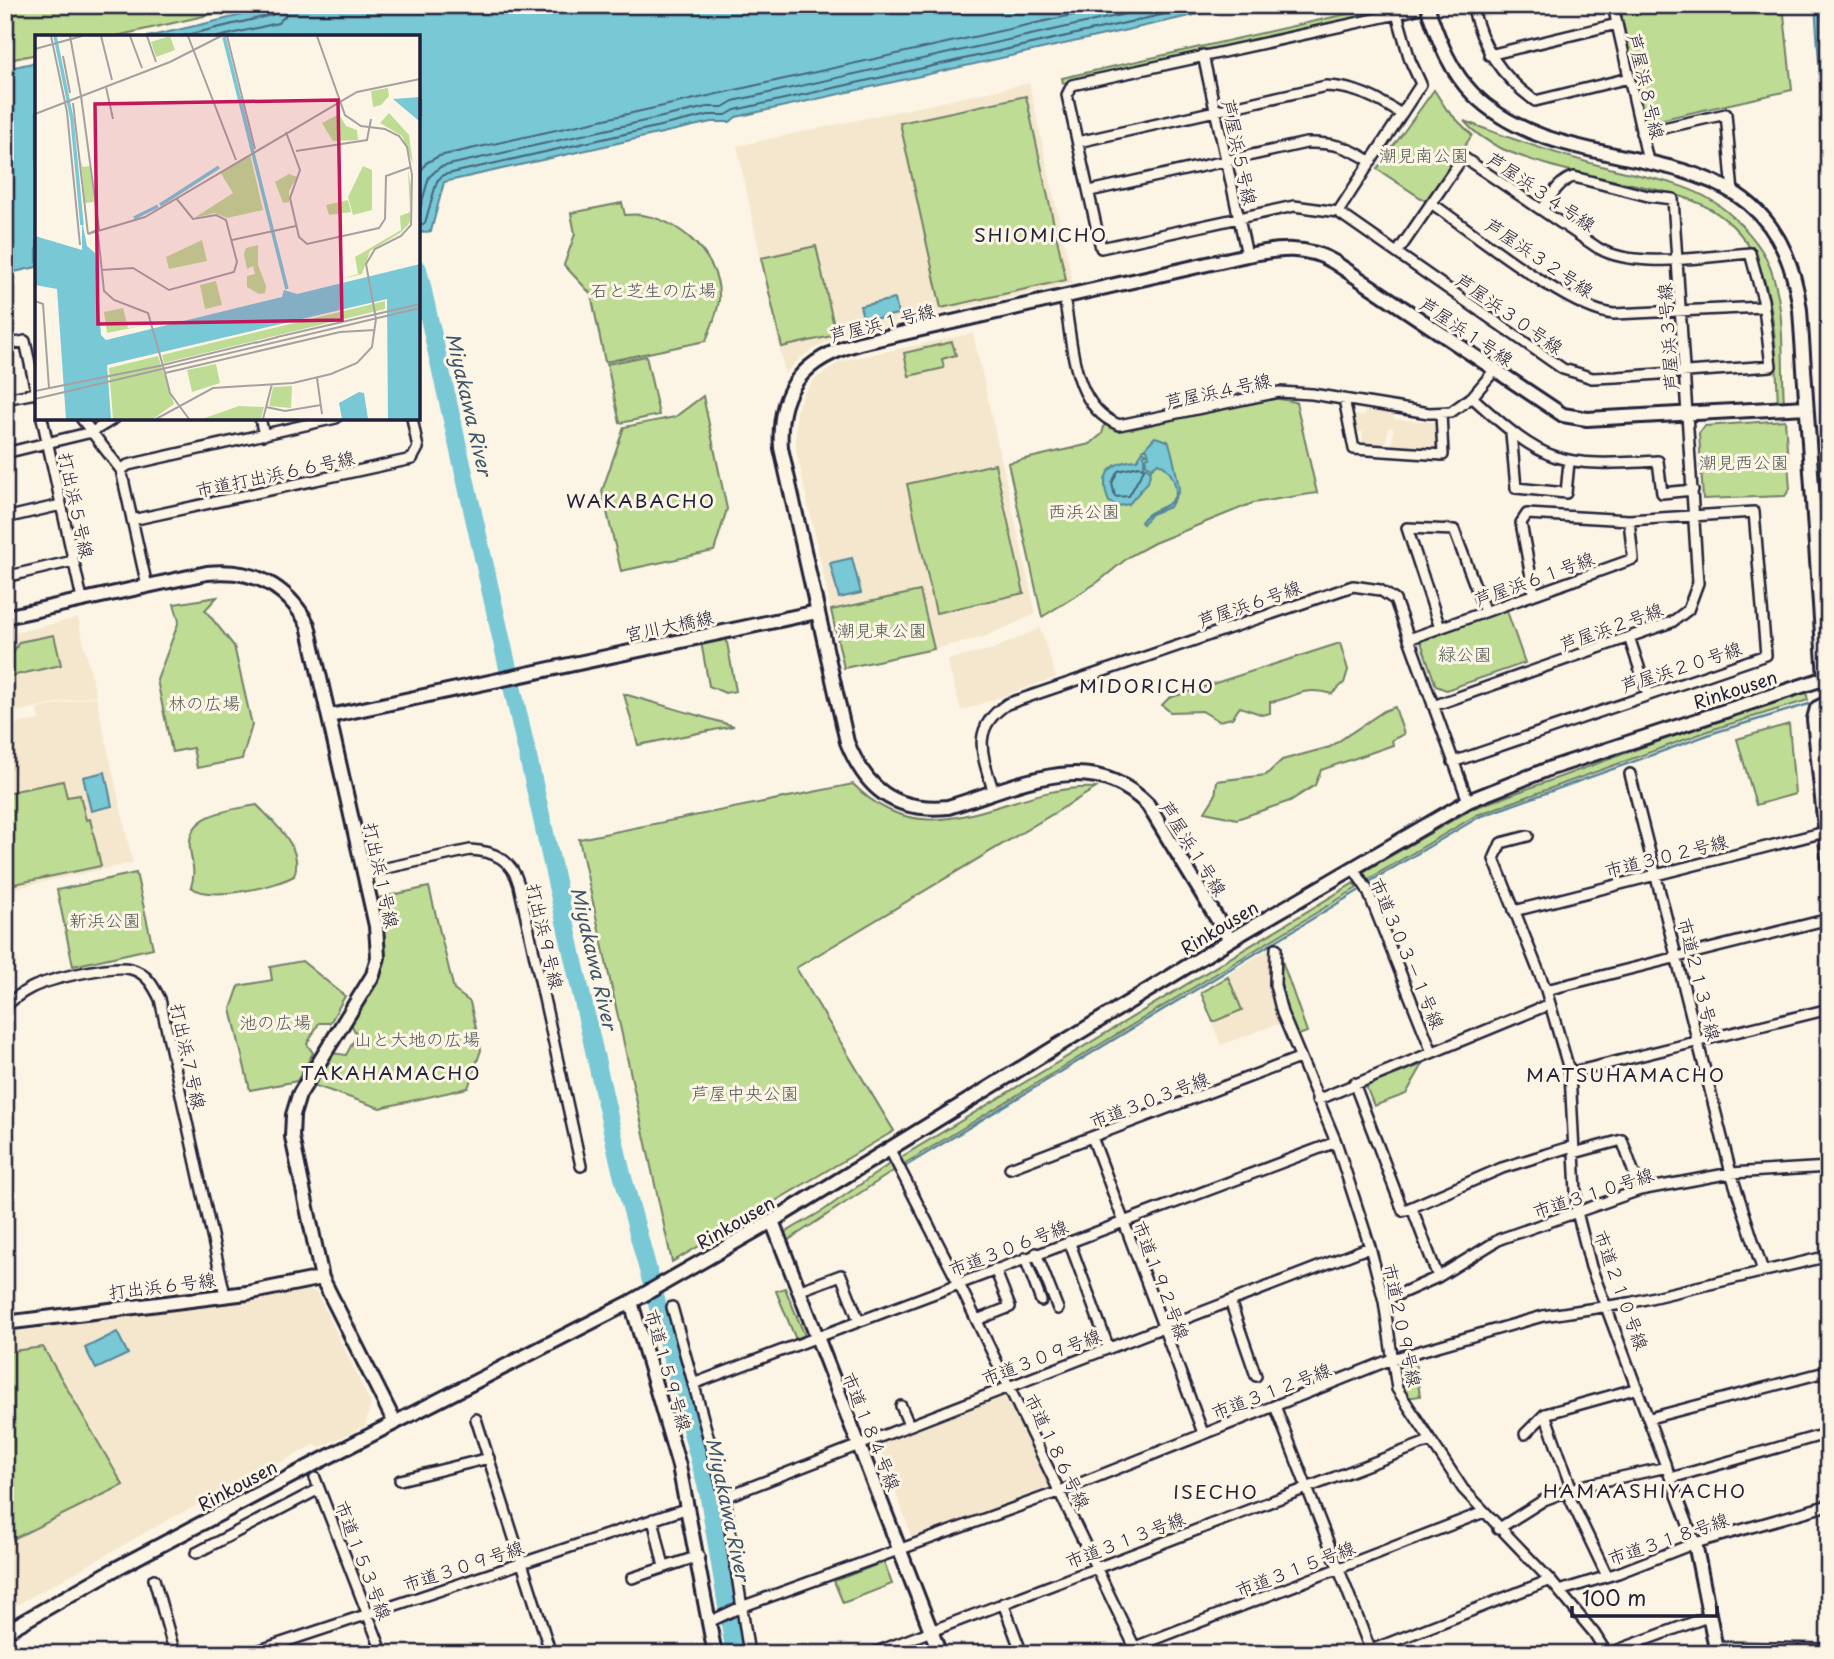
<svg xmlns="http://www.w3.org/2000/svg" width="1834" height="1659" font-family="'Playpen Sans','Klee One',sans-serif">
<rect width="100%" height="100%" fill="#fcf5e5"/>
<filter id="ink" filterUnits="userSpaceOnUse"><feTurbulence type="fractalNoise" baseFrequency=".0143" numOctaves="2"/><feDisplacementMap in="SourceGraphic" scale="14" xChannelSelector="R" yChannelSelector="G"/><feConvolveMatrix kernelMatrix="1 2 1 2 8 2 1 2 1" color-interpolation-filters="sRGB"/></filter>
<g filter="url(#ink)">
<path fill="#f4e7cd" d="M1029 83 1073 283 834 337 801 357 785 374 737 146Z
M973 333 1036 614 984 637 934 649 920 591 831 610 796 450V412L803 394 815 379 841 361Z
M1365 411 1393 413 1394 419 1438 422 1437 448 1392 445 1393 428H1388L1386 445 1362 443 1363 432 1353 431 1354 415 1364 416Z
M78 618 96 695 10 713 5 692V635Z
M1040 628 1056 677 961 711 947 660 993 649Z
M96 696 133 863 5 890V726L39 720 37 709Z
M1269 949V979L1280 1023 1221 1045 1200 991Z
M302 1288 317 1293 371 1404 365 1426 319 1448 316 1444 168 1520 15 1606 5 1583V1333L243 1301Z
M1005 1393 1051 1486 915 1539 912 1538 878 1442Z"/>
<path fill="#bfdc94" stroke="#707f68" stroke-width="2" d="M5 5H252L112 37H37V54L5 61Z
M1387 5H1414L1063 83 1062 78Z
M1619 5H1783L1792 90 1650 122 1644 119Z
M1434 90 1447 110 1472 135 1427 202 1377 169Z
M1026 96 1066 280 941 308 900 123Z
M1464 121C1510 139 1557 154 1605 167 1639 176 1680 181 1711 200 1731 212 1755 237 1766 258 1787 301 1781 357 1784 404L1778 405C1774 326 1779 232 1689 199 1644 183 1594 179 1548 165 1518 156 1485 146 1464 121Z
M622 203 625 215C669 209 722 253 719 300 718 313 710 329 706 341L605 362 591 294 564 265 575 234 571 213Z
M816 246 836 335 782 347 761 258Z
M952 342 956 355 942 359 944 368 909 376 904 353Z
M646 356 659 415 620 423 607 364Z
M703 396 727 509 714 551 621 571 602 491 624 427 675 417Z
M1268 397 1296 402 1317 493 1253 503 1154 543 1130 556 1098 582 1042 617 1008 463 1090 444 1102 434 1105 423 1133 429Z
M1785 420 1790 489 1785 496 1703 499 1699 433 1705 426Z
M995 464 1024 593 936 613 907 484Z
M920 591 934 649 844 668 831 610Z
M217 597 205 610 234 646 252 725 242 759 197 768 193 748 172 752 157 680 179 621 174 604Z
M1506 608 1525 663 1446 690 1436 686 1420 639Z
M54 635 61 665 11 676 6 656 12 655 19 642Z
M726 637 736 691 725 693 709 686 701 642Z
M1340 643 1348 670 1344 683 1332 694C1302 685 1294 699 1270 702V713L1263 715 1240 707 1232 718 1219 721 1202 711 1170 712 1162 705 1169 698Z
M1806 692 1808 700 1714 729 1477 815 1367 880 1363 872 1474 808 1712 722Z
M624 694 734 726 638 745Z
M1395 707 1404 734 1392 740 1393 745 1321 770 1315 785 1290 801 1237 819 1205 812 1215 796 1217 781 1266 775 1282 760 1330 747 1384 711Z
M1789 724 1795 794 1756 805 1737 739Z
M63 781 67 797 80 795 86 820 90 819 101 866 5 886V793Z
M853 784C931 864 1008 783 1096 788L796 968 894 1131 672 1262 579 839Z
M257 805C274 823 305 848 294 876 274 887 210 902 191 887 196 872 192 864 190 849 186 812 232 810 257 805Z
M136 873 153 948 73 966 57 890Z
M1354 883 1357 888 904 1164 784 1243 781 1235 824 1210 888 1165Z
M429 887 454 990 470 1002 481 1050 468 1088 380 1108 313 1085 332 1053 346 1055 357 1035 351 1024C384 969 392 963 378 898Z
M1280 955 1307 1032 1296 1036 1279 988Z
M302 961 345 996 330 1023H319L307 1044 313 1053 297 1081 250 1090 231 1009 239 986 272 980 270 967Z
M1228 977 1242 1010 1213 1022 1201 993Z
M1423 1064 1406 1094 1374 1106 1366 1086Z
M785 1288 805 1336 796 1340 776 1291Z
M43 1347 123 1485 5 1543V1352Z
M1414 1355 1420 1396 1407 1398 1395 1365Z
M884 1562 892 1584 843 1603 834 1581Z"/>
<path fill="#79c8d6" stroke="#568698" stroke-width="2" d="M286 5H1239L736 117 730 122H711L444 182 431 231 418 233V37H147Z
M1815 5H1829V208Z
M37 62V267L5 274V69Z
M895 299 898 314 864 321 860 306Z
M1155 437 1168 441C1171 445 1179 485 1179 491L1170 507 1151 514 1143 524 1141 522C1150 507 1169 511 1176 494 1176 481 1170 468 1158 463L1152 468 1146 465V458L1149 456 1147 449H1144Z
M1143 451 1147 454 1144 455V467L1151 470 1148 482 1129 504 1118 506 1109 502C1098 474 1110 462 1137 460Z
M852 558 861 593 839 598 830 563Z
M105 772 112 806 91 811 83 777Z
M117 1332 128 1354 96 1369 85 1348Z"/>
<g fill="none" stroke-linecap="round" stroke-linejoin="round">
<path stroke="#456479" stroke-width="2" d="M1822 5 1829 106
M178 37 272 15 279 5
M218 37 278 23 285 16 287 5
M418 176 426 163 439 156 1117 5
M418 216 429 177 440 167 707 107H723L733 101 1166 5
M418 226 425 223 437 181 443 175 709 115H726L735 110 1206 5
M1139 466 1144 469 1129 496 1115 497 1112 483 1118 471Z"/>
<path stroke="#568698" stroke-width="2.5" d="M1369 882 1479 817 1716 732 1809 704
M904 1167 1358 891"/>
<path stroke="#79c8d6" stroke-width="18" d="M418 269 621 1170 708 1492 735 1654"/>
<defs>
<path id="street" d="M1472 5C1482 48 1500 75 1535 101L1629 78
M1613 5 1617 24
M1397 14 1433 5
M1203 55 1247 255
M1489 55 1617 24 1648 161
M1641 133 1726 114 1733 193
M1078 142 1326 86C1355 87 1377 98 1401 114
M1090 191 1306 143C1331 142 1349 147 1370 161
M1431 203C1472 231 1570 311 1614 314L1764 307
M1338 212 1421 84 1410 60 1397 14 1072 85 1067 95 1101 248 1294 206 1338 212 1563 369 1577 373 1592 378 1617 377 1771 366 1763 300 1750 253C1707 256 1635 270 1598 248L1463 157 1397 253
M1064 297C1073 342 1071 406 1119 425L1279 392 1312 394 1429 413 1451 412 1472 397 1494 371
M5 345 25 341 37 395
M1472 397C1546 465 1559 467 1658 461L1662 493 1693 490
M5 399 36 393
M1344 399 1354 449 1443 455 1441 413
M42 418 82 599
M81 418 121 470 147 586
M260 418 264 435
M1511 433 1516 488 1566 493 1569 462
M5 453 92 432 115 418
M121 470 128 465 336 418
M5 518 61 505
M132 520 412 459 418 448 412 418
M5 577 73 561
M1440 628 1407 528 1454 530 1485 612
M1629 637 1648 694
M1409 639 1633 559 1629 520
M1433 706 1672 622 1688 610 1698 583 1673 199 1648 196 1574 177C1559 180 1550 198 1542 210
M1453 762 1766 655 1754 512 1629 520 1527 514 1521 523 1534 593
M1630 774 1731 1173 1763 1271
M994 793C983 757 969 729 1007 704L1353 586 1380 590 1395 600 1468 801
M1528 836 1501 843 1494 859 1546 990 1570 1073 1577 1212 1591 1267 1695 1543
M1353 868 1367 889 1432 1052
M363 873 470 850C495 851 512 860 519 885L581 1166
M1514 911 1825 832
M1276 948 1275 985 1282 1013 1336 1142 1370 1247 1384 1301 1397 1389 1463 1489 1550 1580 1594 1633 1607 1654
M1546 990 1829 919
M5 1007C13 999 21 993 31 988 49 979 112 964 131 969 147 973 154 987 160 999L225 1295
M1570 1073 1829 1009
M1354 1083 1403 1211 1502 1168 1573 1146
M1317 1100 1550 1004
M1092 1137 1203 1433
M890 1150 959 1284 1138 1654
M1574 1153 1622 1140 1640 1190
M1010 1168 1299 1058
M1412 1208 1438 1277
M1069 1241 1108 1346
M1036 1253 1058 1309
M1025 1258 1041 1301
M798 1291 841 1275 859 1321
M1230 1301 1256 1376
M1384 1301 1438 1277 1500 1239 1640 1190 1731 1173 1829 1167
M672 1307 725 1497 749 1654
M977 1320 1010 1307 995 1269
M693 1384 1336 1142
M901 1406 909 1425
M1275 1406 1372 1654
M1545 1414 1572 1490
M1650 1418 1829 1371
M476 1419 551 1654
M1525 1434 1545 1414 1638 1388
M315 1478 383 1654
M1671 1478 1829 1433
M400 1480 489 1458
M1567 1492 1607 1576
M725 1497 1370 1247
M653 1519 664 1567
M1498 1529 1544 1500 1581 1486 1667 1467
M196 1553 319 1489
M632 1578 699 1556
M154 1579 175 1654
M1559 1591 1618 1573 1695 1543 1829 1505
M1003 1603 1022 1654
M711 1621 741 1607 1061 1491 1392 1359 1543 1316 1629 1303 1829 1256
M1716 1647 1829 1649
M248 1654 688 1508
M871 1654 1430 1441
M1117 1654 1484 1512
M1361 1654 1550 1580
M1607 1654 1710 1616"/>
<path id="secondary" d="M1430 15C1440 43 1451 72 1473 94 1575 196 1775 112 1800 310L1825 678
M5 617 207 573C252 568 287 585 308 625L376 926 378 957 373 975 299 1095 293 1115 292 1137 322 1278 395 1423
M1829 702 1817 708 1814 719 1829 868
M330 716 817 612
M1230 940 1148 805C1090 745 1016 787 948 807 894 812 866 789 847 742L781 448C777 389 804 358 860 343L1247 255C1278 249 1306 245 1334 262L1563 415 1587 419 1806 407
M772 1221 940 1654
M631 1302 679 1466 715 1654
M5 1323 247 1293 322 1278
M1695 1543 1717 1654
M5 1632 117 1568 320 1461 631 1302 772 1221 1230 940 1468 801 1551 768 1829 677"/>
</defs>
<use href="#street" stroke="#22223b" stroke-width="14"/>
<use href="#secondary" stroke="#22223b" stroke-width="18"/>
<use href="#street" stroke="#fcf5e5" stroke-width="9"/>
<use href="#secondary" stroke="#fcf5e5" stroke-width="12"/>
<defs>
<path id="secondary-bridge" d="M1428 5 1430 15"/>
</defs>
<use href="#secondary-bridge" stroke="#22223b" stroke-width="18" stroke-linecap="butt"/>
<use href="#secondary-bridge" stroke="#fcf5e5" stroke-width="12"/>
</g>
</g>
<g text-anchor="middle" dominant-baseline="central" stroke-width="6" stroke-linejoin="round" paint-order="stroke">
<g font-size="18" fill="#22223b" stroke="#fcf5e5">
<text transform="translate(1647 86) rotate(77)">芦屋浜８号線</text>
<text transform="translate(1240 152) rotate(78)">芦屋浜５号線</text>
<text transform="translate(1542 191) rotate(34)">芦屋浜３４号線</text>
<text transform="translate(1540 257) rotate(34)">芦屋浜３２号線</text>
<text transform="translate(1510 313) rotate(35)">芦屋浜３０号線</text>
<text transform="translate(882 322) rotate(-14)">芦屋浜１号線</text>
<text transform="translate(1467 331) rotate(34)">芦屋浜１号線</text>
<text transform="translate(1667 337) rotate(-94)">芦屋浜３号線</text>
<text transform="translate(1218 390) rotate(-12)">芦屋浜４号線</text>
<text transform="translate(275 473) rotate(-12)">市道打出浜６６号線</text>
<text transform="translate(77 505) rotate(78)">打出浜５号線</text>
<text transform="translate(1534 578) rotate(-20)">芦屋浜６１号線</text>
<text transform="translate(1249 603) rotate(-19)">芦屋浜６号線</text>
<text transform="translate(669 625) rotate(-12)">宮川大橋線</text>
<text transform="translate(1611 626) rotate(-20)">芦屋浜２号線</text>
<text transform="translate(1681 666) rotate(-18)">芦屋浜２０号線</text>
<text transform="translate(1735 689) rotate(-18)">Rinkousen</text>
<text transform="translate(1194 848) rotate(58)">芦屋浜１号線</text>
<text transform="translate(1666 855) rotate(-14)">市道３０２号線</text>
<text transform="translate(382 875) rotate(78)">打出浜１号線</text>
<text transform="translate(1219 927) rotate(-31)">Rinkousen</text>
<text transform="translate(546 936) rotate(77)">打出浜９号線</text>
<text transform="translate(1408 953) rotate(67)">市道３０３－１号線</text>
<text transform="translate(1700 979) rotate(76)">市道２１３号線</text>
<text transform="translate(189 1056) rotate(78)">打出浜７号線</text>
<text transform="translate(1149 1099) rotate(-21)">市道３０３号線</text>
<text transform="translate(1593 1192) rotate(-18)">市道３１０号線</text>
<text transform="translate(735 1222) rotate(-30)">Rinkousen</text>
<text transform="translate(1008 1247) rotate(-21)">市道３０６号線</text>
<text transform="translate(1162 1280) rotate(69)">市道１９２号線</text>
<text transform="translate(162 1285) rotate(-7)">打出浜６号線</text>
<text transform="translate(1622 1290) rotate(70)">市道２１０号線</text>
<text transform="translate(1403 1325) rotate(78)">市道２０９号線</text>
<text transform="translate(1041 1356) rotate(-21)">市道３０９号線</text>
<text transform="translate(669 1370) rotate(74)">市道１５９号線</text>
<text transform="translate(1271 1390) rotate(-21)">市道３１２号線</text>
<text transform="translate(872 1431) rotate(68)">市道１８４号線</text>
<text transform="translate(1058 1451) rotate(64)">市道１８６号線</text>
<text transform="translate(237 1485) rotate(-28)">Rinkousen</text>
<text transform="translate(1668 1538) rotate(-19)">市道３１８号線</text>
<text transform="translate(1125 1539) rotate(-21)">市道３１３号線</text>
<text transform="translate(364 1560) rotate(69)">市道１５３号線</text>
<text transform="translate(463 1565) rotate(-18)">市道３０９号線</text>
<text transform="translate(1295 1568) rotate(-21)">市道３１５号線</text>
</g>
<g font-size="18" fill="#515a56" stroke="#fcf5e5">
<text x="1424" y="154">潮見南公園</text>
<text x="653" y="289">石と芝生の広場</text>
<text x="1744" y="461">潮見西公園</text>
<text x="1084" y="510">西浜公園</text>
<text x="882" y="629">潮見東公園</text>
<text x="1465" y="653">緑公園</text>
<text x="204" y="702">林の広場</text>
<text x="105" y="919">新浜公園</text>
<text x="275" y="1021">池の広場</text>
<text x="417" y="1038">山と大地の広場</text>
<text x="745" y="1092">芦屋中央公園</text>
</g>
<g font-size="19" letter-spacing="2" fill="#22223b" stroke="#fcf5e5">
<text x="1041" y="234">SHIOMICHO</text>
<text x="641" y="500">WAKABACHO</text>
<text x="1147" y="685">MIDORICHO</text>
<text x="391" y="1072">TAKAHAMACHO</text>
<text x="1626" y="1074">MATSUHAMACHO</text>
<text x="1645" y="1490">HAMAASHIYACHO</text>
<text x="1216" y="1491">ISECHO</text>
</g>
<g font-size="19" font-style="italic" fill="#3c546a" stroke="#fcf5e5">
<text transform="translate(470 404) rotate(77)">Miyakawa River</text>
<text transform="translate(595 958) rotate(77)">Miyakawa River</text>
<text transform="translate(729 1509) rotate(78)">Miyakawa River</text>
</g>
</g>
<g transform="translate(35 35)">
<rect width="385" height="385" fill="#fcf5e5"/>
<path d="M135 1 140 15 121 22 116 7ZM353 53 354 61 346 70 338 72 336 56ZM354 78 374 100 378 129 367 101 345 88ZM304 79 311 91 322 95 323 105 298 106 287 88ZM215 119 228 175 192 183 180 178 159 183 198 158 185 137ZM46 126 48 132 55 131 59 167 50 168ZM328 131 337 135V175L318 180 313 162ZM373 134 376 152 375 186 373 190 365 198 335 216 327 239 303 245 323 239 320 222 366 195 365 181 375 177ZM254 139 262 142 254 156V167L248 168 240 147ZM313 165 316 177 294 180 291 170ZM167 205 172 226 134 234 131 222ZM223 210V230L231 251 230 258 224 259 212 252V241L220 239 218 231 212 234 209 219 211 213ZM181 246 187 270 170 274 165 250ZM350 266V274L129 328 127 320ZM88 273 93 293 116 289 72 298 69 277ZM123 321 139 369 118 384H78L74 333ZM181 329 185 348 157 357 152 335ZM257 351 256 373 234 371 238 352ZM204 371 229 372 226 384H167Z" fill="#bfdc94"/>
<path d="M385 62V141L384 86 358 64ZM47 186 52 211 60 218 66 300 71 305 247 262 249 255 262 259 385 229V384H353L352 264 72 330 76 384H31L22 254 0 250V201L47 215ZM324 357 329 358 333 384H307L304 368Z" fill="#79c8d6"/>
<path fill="none" stroke="#79c8d6" stroke-width="3.5" d="M20 1 37 84 47 190M189 2 252 254M125 170 184 132M99 183 123 171"/>
<path fill="none" stroke="#a5a1a1" stroke-width="2" d="M16 1 32 77 45 210M35 1 46 61M66 1 77 45M95 1 107 33M112 1 121 27M153 1 201 125M192 1 220 114M0 14 47 1M28 21 35 58M71 52 78 84M46 61 64 194 53 199M38 68 53 199M0 79 135 27 186 1M251 97 265 135 255 163 264 202 272 209 344 193 350 184 351 141 376 132M261 116 332 105 336 84M53 199 110 182 322 57 385 44M63 199 69 256 79 265 113 278 130 338 305 297 340 295M197 205 261 191M66 235 98 233 134 255 199 237 202 227 191 185 181 180 158 184 141 163M0 266 8 269 14 353M242 302 385 269M220 308 243 302M128 330 222 307M130 338 135 358 154 384M282 343 287 379M0 356 129 330M0 364 385 273M231 372 250 376 286 370M121 384 178 353 258 348 296 339 322 328 337 312 341 284 331 229 340 214 366 201 376 190 377 140 372 112 364 101 350 94 326 91 310 80 282 1M228 384 237 349"/>
<path fill="#c2185b" fill-opacity="0.15" stroke="#c2185b" stroke-width="3.5" d="M303 65 307 285 63 289 60 69Z"/>
<rect width="385" height="385" fill="none" stroke="#22223b" stroke-width="3.5"/>
</g>
<rect width="1834" height="1659" fill="none" stroke="#fcf5e5" stroke-width="28"/>
<rect x="14" y="14" width="1806" height="1631" fill="none" stroke="#22223b" stroke-width="2.5" filter="url(#ink)"/>
<path d="M1572 1606v10h145v-10" fill="none" stroke="#22223b" stroke-width="3.5"/>
<text x="1582" y="1606" font-size="21" fill="#22223b" stroke="#fcf5e5" stroke-width="5" paint-order="stroke">100 m</text>
</svg>
